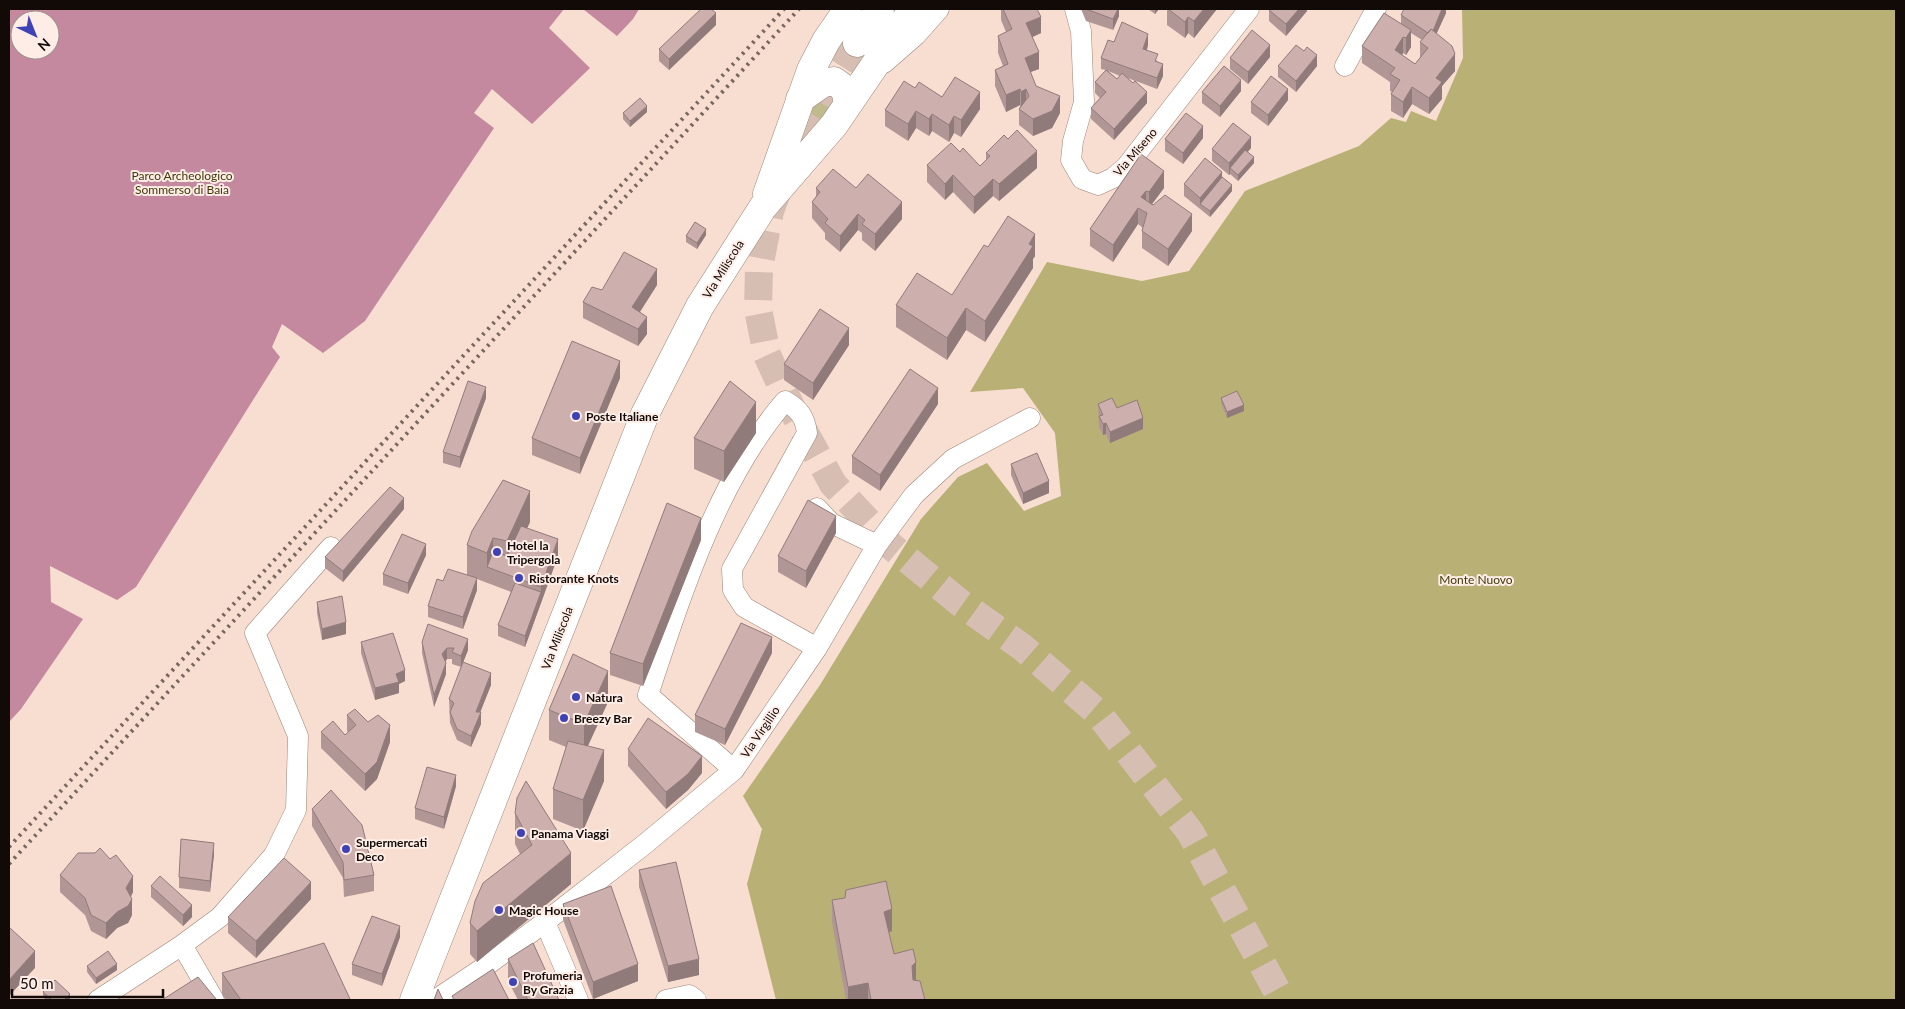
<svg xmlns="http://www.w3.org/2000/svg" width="1905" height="1009" font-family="Lato,sans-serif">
<rect width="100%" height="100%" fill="#f8ded1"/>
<path fill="#c0ba8f" d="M824 90 839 98 803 142 800 141 807 109Z"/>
<path fill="#b8b075" d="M1462 9H1896V1000H776L747 884 762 829 743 796 820 685 921 519 958 477 987 463 1024 511 1061 496 1055 433 1023 388 970 392 1047 262 1142 281 1189 271 1245 191 1359 146 1391 118 1406 122 1411 111 1436 121 1463 58Z"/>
<path fill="#c4889f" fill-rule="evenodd" d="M9 9H564L549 28 590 68 532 124 492 89 474 113 494 128 365 321 323 353 282 324 272 347 280 357 136 587 117 600 50 566 51 602 83 619 21 709 9 722ZM20 20H50V50H20Z
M583 9H639L633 19 617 36Z"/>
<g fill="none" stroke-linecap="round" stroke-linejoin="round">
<path stroke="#d6beb3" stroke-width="28" stroke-dasharray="28 14" stroke-linecap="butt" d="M857 43 806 126 789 161 770 211 759 268 758 309 767 355 793 411 833 484 891 546 959 602 1022 647 1098 713 1190 832 1282 1000"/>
<defs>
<path id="street" d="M1075 9 1081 31 1084 102 1073 141 1071 160 1082 179 1098 185 1113 178 1126 167 1249 9
M884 63 916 35 939 9
M1345 66 1376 9
M817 508 831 523 877 545
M734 770 648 695C681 596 716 482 785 401 799 409 805 417 807 433L732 569 733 590 744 607 817 648
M545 922 578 1000
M98 1000 182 945
M214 1000 182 945 220 917 274 855 296 810 298 736 255 633 331 547
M435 1000 486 966 545 922 645 844 734 770 817 648 877 545 914 495 953 459 1030 418
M666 1000 689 995 696 1000"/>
<path id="secondary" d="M857 43 880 9
M800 99 823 83 834 81 845 89 848 104
M767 194 811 70 826 41 848 9
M414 1000 645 414 700 306 763 207 834 125 913 9"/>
</defs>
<use href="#street" stroke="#9b8377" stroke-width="21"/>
<use href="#secondary" stroke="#9b8377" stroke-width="29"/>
<use href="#street" stroke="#fff" stroke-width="20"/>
<use href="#secondary" stroke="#fff" stroke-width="28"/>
<path stroke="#77675f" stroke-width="4" stroke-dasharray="2.5 5" stroke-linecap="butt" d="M9 847 784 9
M9 864 799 9"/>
</g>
<path fill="#b09796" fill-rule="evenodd" d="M1001 9H1037L1041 33 1032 37 1039 69 1030 72 1036 86 1060 113 1052 128 1033 136 1019 125V109L1020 107V105L1006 112 995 86V70L1003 66 998 53V36L1006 32 1001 20Z
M1081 9H1119V16L1113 30 1086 21Z
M1148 9H1159L1155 14Z
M1167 9H1217L1194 38 1188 33 1185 38 1167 25Z
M1307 9V11L1286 36 1269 21V10Z
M1446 13 1436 34 1455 71 1442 86V99L1429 114 1412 104 1403 118 1391 111V94L1392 92 1390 91V82L1362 63V46L1401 24V15ZM1411 33 1422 40 1420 42V58L1415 64 1402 55 1403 53 1406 55 1411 47Z
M716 25 669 70 659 61V49Z
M1114 42 1148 45 1147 50 1158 62 1163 76 1157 89 1136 81 1147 103 1114 140 1091 119V108L1100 98 1095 93V82L1106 70 1101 69V58ZM1108 71 1120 76 1117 79ZM1128 78 1135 81 1133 83Z
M1270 57 1248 84 1230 69V58Z
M1278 66H1317L1296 92 1278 77Z
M915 88 942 97 980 109 961 137 954 133 949 142 932 131 929 136 916 128 908 141 885 126V110Z
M1241 91 1220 117 1202 103V92Z
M1288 100 1268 126 1251 113V102Z
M647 112 630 127 623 119V113Z
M1203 138 1183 164 1165 151V139Z
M1251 148 1247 152 1254 163 1238 181 1230 174 1229 175 1212 161V149Z
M960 152 980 166 986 160V153L1037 168 999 201 993 196 974 214 953 192 945 200 927 182V165Z
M1141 154 1164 188 1152 204 1192 231 1168 266 1142 248V231L1143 228 1138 224 1113 262 1090 246V229Z
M1222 177 1232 191 1210 217 1184 196V184Z
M816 188H856L902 219 875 251 862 240V233L858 230 840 252 825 239V233L812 218V202L816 196Z
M706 235 697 249 686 242V236Z
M988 247 1035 256 1033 259V268L985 342 966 330 947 360 896 327V305L952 295Z
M657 285 640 312 647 334 638 346 583 318V302L602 290Z
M849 345 813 400 784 380V364Z
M620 378 580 474 532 455V438Z
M486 398 460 468 443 463V452Z
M1221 398 1244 411 1227 418 1221 403Z
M938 404 880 491 852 473V456Z
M1098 404 1117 408 1143 429 1110 443 1106 434 1103 435 1099 427Z
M756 433 724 482 694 469V438Z
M1011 464 1049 493 1023 504 1011 475Z
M404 509 343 582 325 568V557Z
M530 522 527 528 558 556 525 647 498 636V625L511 592 477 579V590L463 629 428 617V606L467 575V545Z
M836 533 806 588 778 572V556Z
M701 540 643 686 610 675V653Z
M426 555 408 594 383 585V574Z
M317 602 346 634 322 640 317 613Z
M361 642 405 681 399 684V693L375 700 361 653Z
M422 642 468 650 463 662 491 685 480 712 481 724 471 747 457 740 450 723 449 699 461 667 452 664V659H447L446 661V674L434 707 422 653Z
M772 653 725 745 695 732V715Z
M608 702 588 746 604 781 583 831 553 819V789L566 747 549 740V710Z
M347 715 368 722 390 742 377 779 365 791 321 748V732L345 735 348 732 347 731Z
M628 749 702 773 688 790 666 809 628 766Z
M456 786 444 829 415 819V808Z
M312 809 374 875V891L344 897 343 878 312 826Z
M515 813 571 884 477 962 470 954V923L520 854 515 844Z
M214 854 210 892 179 888V877Z
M639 870 699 975 668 982 639 887Z
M60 875 133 892 131 897 132 915 128 923 117 928 106 939 91 931 85 915 60 892Z
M151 886 192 917 183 926 151 897Z
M311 899 256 958 228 933V917Z
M832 900 892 931 889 932 894 954 916 980 925 1000H846L832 922Z
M563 904 638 981 593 999 563 920Z
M400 937 382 986 352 975V964Z
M508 959 559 1000H518L508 981Z
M87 966 117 970 96 984 87 972Z
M222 973 350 1000H226L222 995Z
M43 992 70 1000H46L43 997Z"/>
<path fill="#907b7a" d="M1118 9H1119V16L1113 30V19Z
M1155 9H1159L1155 14Z
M1204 9H1217L1194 38V21Z
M1299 9H1307V11L1286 36V24Z
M1442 9H1446V13L1431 46V35Z
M716 13V25L669 70V59Z
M1041 17V33L1026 40V23Z
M1188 17V33L1185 38V22Z
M1411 30V47L1406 55V38Z
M1148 34V45L1143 60V49Z
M1403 37V53L1395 67V50Z
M1270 45V57L1248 84V72Z
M1039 52V69L1025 74V58Z
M1455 54V71L1442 86V99L1429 114V98L1436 78Z
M1317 55V66L1296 92V81Z
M1163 64V76L1157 89V78Z
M1241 80V91L1220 117V106Z
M1412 87V104L1403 118V102Z
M1020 89V105L1006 112V95Z
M1026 89V106L1021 108V92Z
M1288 89V100L1268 126V115Z
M980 92V109L961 137V120Z
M1147 92V103L1114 140V129Z
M1060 96V113L1052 128 1033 136V119Z
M647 106V112L630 127V121Z
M916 111V128L908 141V124Z
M932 114V131L929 136V119Z
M954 116V133L949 142V125Z
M1203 126V138L1183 164V153Z
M1251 137V148L1233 170 1230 168V174L1229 175V163Z
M1037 151V168L999 201V184Z
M1254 157V163L1238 181V175Z
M1164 171V188L1149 208V192Z
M1222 172V183L1200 204V198Z
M953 175V192L945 200V184Z
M993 179V196L974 214V197Z
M1232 185V191L1210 217V211Z
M1146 191V208L1141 197Z
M902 202V219L875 251V234Z
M1138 208V224L1113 262V245Z
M858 214V230L840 252V236Z
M1192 214V231L1168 266V249Z
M706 229V235L697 249V243Z
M1035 234V256L1033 259V268L985 342V321Z
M657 269V285L632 324V307Z
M966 308V330L947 360V338Z
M647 317V334L638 346V329Z
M849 328V345L813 400V383Z
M620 361V378L580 474V458Z
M486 387V398L460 468V457Z
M938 388V404L880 491V475Z
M756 402V433L724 482V451Z
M1244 405V411L1227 418V412Z
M1143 418V429L1110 443V432Z
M1106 423V434L1103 435V424Z
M1049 481V493L1023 504V493Z
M530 491V522L507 572V541Z
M404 498V509L343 582V571Z
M836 516V533L806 588V571Z
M701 518V540L643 686V664Z
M493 538V569L487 567V553Z
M558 539V556L525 647V636L541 592V587Z
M426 544V555L408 594V583Z
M477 578V590L463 629V617Z
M346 622V634L322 640V629Z
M772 637V653L725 745V729Z
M468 639V650L461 668V656Z
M447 648V659L442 665V654Z
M446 663V674L434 707V695Z
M405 670V681L399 684V693L375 700V688L396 674Z
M608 671V702L584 754V724Z
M491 673V685L476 723V712Z
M481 712V724L471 747V736Z
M390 725V742L377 779 365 791V774Z
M604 750V781L583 831V800Z
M702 756V773L688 790 666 809V792Z
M456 775V786L444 829V817Z
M214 843V854L210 892V881Z
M571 853V884L477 962V931Z
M133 876V892L126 905V888Z
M311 882V899L256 958V941Z
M132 899V915L128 923 117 928 106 939V923Z
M192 905V917L183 926V915Z
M892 909V931L884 934V912Z
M400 926V937L382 986V974Z
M35 951V968L9 996V980Z
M699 959V975L668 982V966Z
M916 962V983L912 987V966Z
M117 964V970L96 984V978Z
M638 964V981L593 999V982Z
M868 983V1000H848V987Z
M70 994V1000H64Z"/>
<path fill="#cdb0ae" stroke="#907b7a" d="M701 9H711L716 13 669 59 659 49Z
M1003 9H1037L1041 17 1026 23 1039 52 1025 58 1036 86 1060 96 1052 111 1033 119 1019 109 1029 96 1026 89 1021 92 1020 89 1006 95 995 70 1008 64 998 36 1012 29Z
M1086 9H1118L1113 19Z
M1168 9H1204L1194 21 1188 17 1185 22Z
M1270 9H1299L1286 24 1269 10Z
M1404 9H1442L1433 31 1431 29 1428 33 1401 15Z
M1384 13 1411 30 1406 38 1403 37 1395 50 1415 64 1428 48 1420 42 1431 29 1452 46 1455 54 1436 78 1442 82 1429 98 1412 87 1403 102 1391 94 1400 80 1390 74 1395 68 1362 46Z
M1122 22 1148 34 1143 49 1158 54 1155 61 1163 64 1157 78 1101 58 1108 40 1114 42Z
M1252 30 1270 45 1248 72 1230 58Z
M1296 45 1304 51 1307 47 1317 55 1296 81 1278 66Z
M1224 66 1241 80 1220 106 1202 92Z
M1106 70 1117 79 1122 73 1133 83 1135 81 1147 92 1114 129 1091 108 1106 92 1095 82Z
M1271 76 1288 89 1268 115 1251 102Z
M955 77 980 92 961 120 954 116 949 125 932 114 929 119 916 111 908 124 885 110 904 81 915 88 919 82 942 97Z
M640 98 647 106 630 121 623 113Z
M1186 113 1203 126 1183 153 1165 139Z
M1233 123 1251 137 1229 163 1212 149Z
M1017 130 1037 151 999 184 993 179 974 197 953 175 945 184 927 165 951 143 960 152 963 148 980 166 990 156 986 153 1004 135 1008 139Z
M1245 150 1254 157 1238 175 1230 168Z
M1141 154 1164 171 1149 192 1146 191 1141 197 1153 205 1165 195 1192 214 1168 249 1142 231 1147 213 1138 208 1113 245 1090 229Z
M1205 158 1222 172 1200 198 1184 184Z
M833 169 856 188 868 174 902 202 875 234 862 224 865 220 858 214 840 236 825 223 828 219 812 202 820 192 816 188Z
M1222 177 1232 185 1210 211 1200 204Z
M1008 216 1035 234 1029 244 1033 246 985 321 966 308 947 338 896 305 917 273 952 295 984 245 988 247Z
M695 222 706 229 697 243 686 236Z
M624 252 657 269 632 307 647 317 638 329 583 302 592 287 602 290Z
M820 309 849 328 813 383 784 364Z
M572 341 620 361 580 458 532 438Z
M910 369 938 388 880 475 852 456Z
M468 381 486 387 460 457 443 452Z
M730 381 756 402 724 451 694 438Z
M1237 391 1244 405 1227 412 1221 398Z
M1112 398 1117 408 1137 400 1143 418 1110 432 1106 423 1103 424 1099 416 1103 415 1098 404Z
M1037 453 1049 481 1023 493 1011 464Z
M503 480 530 491 507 541 493 538 487 553 467 545 472 531Z
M390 487 404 498 343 571 325 557Z
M808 500 836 516 806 571 778 556Z
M667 503 701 518 643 664 610 653Z
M521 526 558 539 541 587 487 567 493 552 507 556Z
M402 534 426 544 408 583 383 574Z
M448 569 477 578 463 617 428 606 437 579 443 581Z
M515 583 541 592 525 636 498 625Z
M342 596 346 622 322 629 317 602Z
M741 623 772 637 725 729 695 715Z
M428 624 468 639 461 656 452 652 454 648H447L442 654 446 663 434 695 422 642Z
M393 633 405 670 396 674 399 682 375 688 361 642Z
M573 654 608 671 584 724 549 710Z
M463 662 491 673 476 712H481L471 736 457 729 450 712 454 703 449 699Z
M355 709 368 722 378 715 390 725 377 762 365 774 321 732 333 721 345 735 356 725 347 715Z
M648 718 702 756 688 774 666 792 628 749Z
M568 741 604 750 583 800 553 789Z
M427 767 456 775 444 817 415 808Z
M526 781 571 853 477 931 470 923 475 901 483 883 532 845 515 813 517 798Z
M331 790 362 825 374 875 344 880 343 862 312 809Z
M181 839 214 843 210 881 179 877Z
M100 848 110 859 116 855 133 876 126 888 132 899 128 906 117 912 106 923 91 915 85 898 60 875 78 853H95Z
M284 858 311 882 256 941 228 917Z
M676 862 699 959 668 966 639 870Z
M160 876 192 905 183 915 151 886Z
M886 881 892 909 884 912 894 954 913 949 916 962 912 966 913 980 920 981 925 1000H871L868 983 848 987 832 900 845 898 846 890Z
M611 886 638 964 593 982 563 904Z
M372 916 400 926 382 974 352 964Z
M10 928 35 951 9 980V929Z
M324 943 350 999 347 1000H241L222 973Z
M533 943 559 1000H528L508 959Z
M108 951 117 964 96 978 87 966Z
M493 969 509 1000H454L452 996Z
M198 977 216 999 214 1000H162Z
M55 980 70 994 64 1000H52L43 992Z
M438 989 443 1000H434Z"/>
<g fill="#3e42b6" stroke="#fdede6" stroke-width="2">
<circle cx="576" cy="416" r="5"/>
<circle cx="497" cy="552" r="5"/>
<circle cx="519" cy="578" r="5"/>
<circle cx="576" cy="697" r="5"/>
<circle cx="564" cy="718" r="5"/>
<circle cx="521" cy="833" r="5"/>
<circle cx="346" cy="849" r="5"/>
<circle cx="499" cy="910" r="5"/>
<circle cx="513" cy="982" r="5"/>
</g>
<g text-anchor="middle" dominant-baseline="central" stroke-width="4" stroke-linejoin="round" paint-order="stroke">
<g font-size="12" fill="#120a06" stroke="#fdede6">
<text transform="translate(1135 152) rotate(-49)">Via Miseno</text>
<text transform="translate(723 269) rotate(-58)">Via Miliscola</text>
<text transform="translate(557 638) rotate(-69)">Via Miliscola</text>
<text transform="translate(760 732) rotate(-56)">Via Virgillio</text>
</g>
<g font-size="12" fill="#403908" stroke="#fdede6">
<text x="182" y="175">Parco Archeologico<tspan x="182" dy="14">Sommerso di Baia</tspan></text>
<text x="1476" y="579">Monte Nuovo</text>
</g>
<g font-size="12" font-weight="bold" fill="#120a06" stroke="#fdede6" text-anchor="start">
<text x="586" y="416">Poste Italiane</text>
<text x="507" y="545">Hotel la<tspan x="507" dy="14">Tripergola</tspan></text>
<text x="529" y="578">Ristorante Knots</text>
<text x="586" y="697">Natura</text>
<text x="574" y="718">Breezy Bar</text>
<text x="531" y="833">Panama Viaggi</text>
<text x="356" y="842">Supermercati<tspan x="356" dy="14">Deco</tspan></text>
<text x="509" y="910">Magic House</text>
<text x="523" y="975">Profumeria<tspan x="523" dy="14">By Grazia</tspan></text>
</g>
</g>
<rect width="1905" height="1009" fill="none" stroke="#120a06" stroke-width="20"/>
<g transform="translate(35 35) rotate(137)"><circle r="24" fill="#fdede6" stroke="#9f928c"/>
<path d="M0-4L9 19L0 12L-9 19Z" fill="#3e42b6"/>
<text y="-8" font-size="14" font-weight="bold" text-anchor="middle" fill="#120a06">N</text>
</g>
<path d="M12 989v8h151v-8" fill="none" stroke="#120a06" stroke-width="2.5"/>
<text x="20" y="989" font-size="15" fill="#120a06" stroke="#fdede6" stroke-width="4" paint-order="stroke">50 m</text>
</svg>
